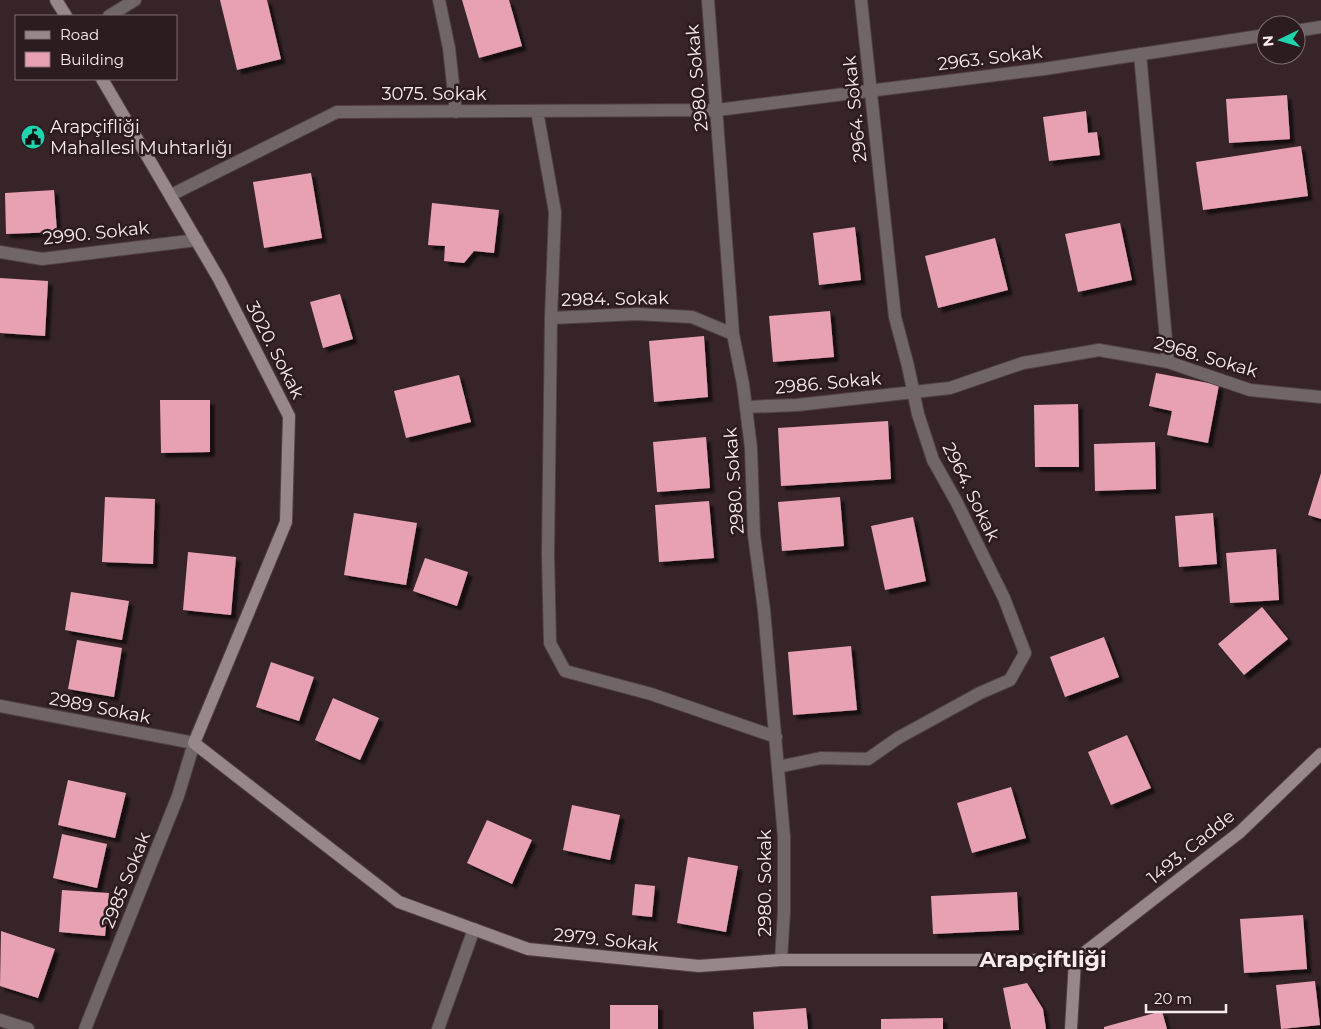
<svg xmlns="http://www.w3.org/2000/svg" width="1321" height="1029" font-family="Montserrat,sans-serif">
<defs>
<filter id="shadow"><feDropShadow dx="4.5" dy="4.5" stdDeviation="1" flood-color="#0009"/></filter>
</defs>
<rect width="100%" height="100%" fill="#362428"/>
<path fill="#e7a1b2" filter="url(#shadow)" d="M220 0H267L281 59 237 70Z
M462 0H509L522 46 479 58Z
M1287 95 1290 139 1229 143 1226 99Z
M1086 111 1088 133 1097 132 1100 155 1049 161 1043 117Z
M1301 146 1308 196 1203 210 1196 162Z
M311 173 322 238 264 248 253 182Z
M54 190 57 232 6 234 5 193Z
M432 203 499 210 494 253 474 251 464 263 444 261 445 246 428 245Z
M1120 223 1132 280 1078 292 1065 234Z
M855 227 861 280 819 285 813 233Z
M995 238 1008 290 938 308 925 256Z
M0 278 48 281 45 336 0 333Z
M340 294 353 339 323 348 310 302Z
M830 311 834 357 773 362 769 316Z
M704 336 708 397 654 402 649 341Z
M1156 373 1219 385 1208 443 1167 435 1172 411 1149 406Z
M459 375 471 422 406 438 394 391Z
M160 400H210V452L161 453Z
M1078 404 1079 467H1035L1034 405Z
M888 421 891 479 781 486 778 428Z
M706 437 710 488 657 492 653 442Z
M1155 442 1156 489 1095 491 1094 444Z
M1321 473V519L1308 515Z
M105 497 155 499 153 564 102 562Z
M840 497 844 546 782 551 778 502Z
M709 501 714 558 659 562 655 505Z
M354 513 417 523 406 585 344 575Z
M1213 513 1217 564 1179 567 1175 516Z
M913 517 926 581 885 590 871 526Z
M1276 549 1279 600 1230 603 1226 553Z
M188 552 236 557 231 615 183 610Z
M425 558 468 572 457 606 413 591Z
M71 592 129 601 122 640 65 630Z
M1262 607 1288 639 1244 675 1218 644Z
M1104 637 1119 677 1065 697 1050 657Z
M77 640 122 648 114 697 68 689Z
M851 646 857 710 793 715 788 652Z
M271 662 314 677 299 721 256 707Z
M333 698 379 718 360 760 315 740Z
M1127 735 1151 788 1111 805 1088 752Z
M68 780 126 793 115 838 58 825Z
M1011 787 1026 838 972 853 957 803Z
M572 805 620 815 610 860 563 850Z
M487 820 532 840 512 884 467 863Z
M62 834 107 844 97 888 53 878Z
M688 857 738 866 726 932 677 923Z
M635 884 655 886 652 917 632 915Z
M62 890 109 893 105 936 59 932Z
M1017 892 1019 930 933 934 931 896Z
M1303 915 1307 969 1244 973 1240 919Z
M1 931 55 949 38 998 0 986Z
M1315 981 1320 1025 1281 1029 1276 985Z
M1027 983 1043 1009 1046 1029H1011L1003 988Z
M610 1005H658V1029H610Z
M806 1008 808 1029H754L753 1012Z
M1162 1011 1167 1029H1104V1027Z
M943 1018V1029H881V1019Z"/>
<g fill="none" stroke-linecap="round" stroke-linejoin="round">
<defs>
<path id="street" d="M439 0 449 48 456 112
M708 0 733 334 743 384 751 448 754 535 764 610 784 837V912L781 960
M109 16 135 0
M1296 31 1321 27
M1140 54 1168 362
M537 111 555 212 551 318 637 314 692 317 733 334
M171 195 337 112 717 110 1044 69 1266 35
M0 252 42 259 197 240
M551 318 548 554 550 643 565 671 651 694 776 737
M746 407 797 405 950 388 1023 363 1099 350 1168 362 1250 390 1321 397
M0 706 194 743 178 796 85 1029
M778 767 821 758 868 759 898 738 980 693 1010 680 1025 653 1004 598 956 501 933 460 918 414 908 366 895 317 861 0
M0 1020 28 1029
M438 1029 474 929"/>
<path id="secondary" d="M56 0 66 16
M102 79 219 279 289 416 286 522 194 743 399 902 528 949 699 966 781 960H1075
M1075 960 1240 832 1321 754
M1071 1029 1075 960"/>
</defs>
<use href="#street" stroke="#514044" stroke-width="14"/>
<use href="#secondary" stroke="#514044" stroke-width="14"/>
<use href="#street" stroke="#706668" stroke-width="12"/>
<use href="#secondary" stroke="#97878b" stroke-width="12"/>
</g>
<defs>
<symbol id="civic-disc" viewBox="-11 -11 22 22"><circle r="9.5" fill="#1fd5b0" stroke="#2c1b1f"/><path d="M-.6-6.5H3V-4.5H.6V-3L4-1V1h2V6H-6V1h2V-1L-.6-3ZM-1.2 2.5V6h2.4V2.5Z" fill="#111"/></symbol>
</defs>
<g fill-rule="evenodd">
<use href="#civic-disc" x="19" y="123" width="28" height="28"/>
</g>
<g text-anchor="middle" dominant-baseline="central" stroke-width="5" stroke-linejoin="round" paint-order="stroke">
<g font-size="18" fill="#f8ebed" stroke="#2c1b1f">
<text transform="translate(990 58) rotate(-7)">2963. Sokak</text>
<text transform="translate(697 78) rotate(-95)">2980. Sokak</text>
<text x="434" y="94">3075. Sokak</text>
<text transform="translate(855 109) rotate(-96)">2964. Sokak</text>
<text transform="translate(96 233) rotate(-6)">2990. Sokak</text>
<text transform="translate(615 299) rotate(-1)">2984. Sokak</text>
<text transform="translate(275 350) rotate(63)">3020. Sokak</text>
<text transform="translate(1206 357) rotate(16)">2968. Sokak</text>
<text transform="translate(828 383) rotate(-5)">2986. Sokak</text>
<text transform="translate(734 481) rotate(-94)">2980. Sokak</text>
<text transform="translate(971 492) rotate(64)">2964. Sokak</text>
<text transform="translate(100 708) rotate(11)">2989 Sokak</text>
<text transform="translate(1191 847) rotate(-39)">1493. Cadde</text>
<text transform="translate(126 880) rotate(-68)">2985 Sokak</text>
<text transform="translate(765 883) rotate(-90)">2980. Sokak</text>
<text transform="translate(606 940) rotate(6)">2979. Sokak</text>
</g>
<g font-size="18" fill="#f8ebed" stroke="#2c1b1f" text-anchor="start">
<text x="50" y="127">Arapçifliği<tspan x="50" dy="21">Mahallesi Muhtarlığı</tspan></text>
</g>
<g font-size="22" font-weight="bold" fill="#f8ebed" stroke="#2c1b1f">
<text x="1043" y="959">Arapçiftliği</text>
</g>
</g>
<rect x="15" y="15" width="162" height="65" fill="#2c1b1f" stroke="#7e6e71"/>
<rect x="25" y="31" width="25" height="8" fill="#97878b" stroke="#7e6e71"/>
<text x="60" y="40" font-size="15" fill="#f8ebed">Road</text>
<rect x="25" y="52" width="25" height="15" fill="#e7a1b2" stroke="#7e6e71"/>
<text x="60" y="65" font-size="15" fill="#f8ebed">Building</text>
<g transform="translate(1281 40) rotate(265)"><circle r="24" fill="#2c1b1f" stroke="#7e6e71"/>
<path d="M0-4L9 19L0 12L-9 19Z" fill="#1fd5b0"/>
<text y="-8" font-size="14" font-weight="bold" text-anchor="middle" fill="#f8ebed">N</text>
</g>
<path d="M1146 1004v8h80v-8" fill="none" stroke="#f8ebed" stroke-width="2.5"/>
<text x="1154" y="1004" font-size="15" fill="#f8ebed" stroke="#2c1b1f" stroke-width="4" paint-order="stroke">20 m</text>
</svg>
